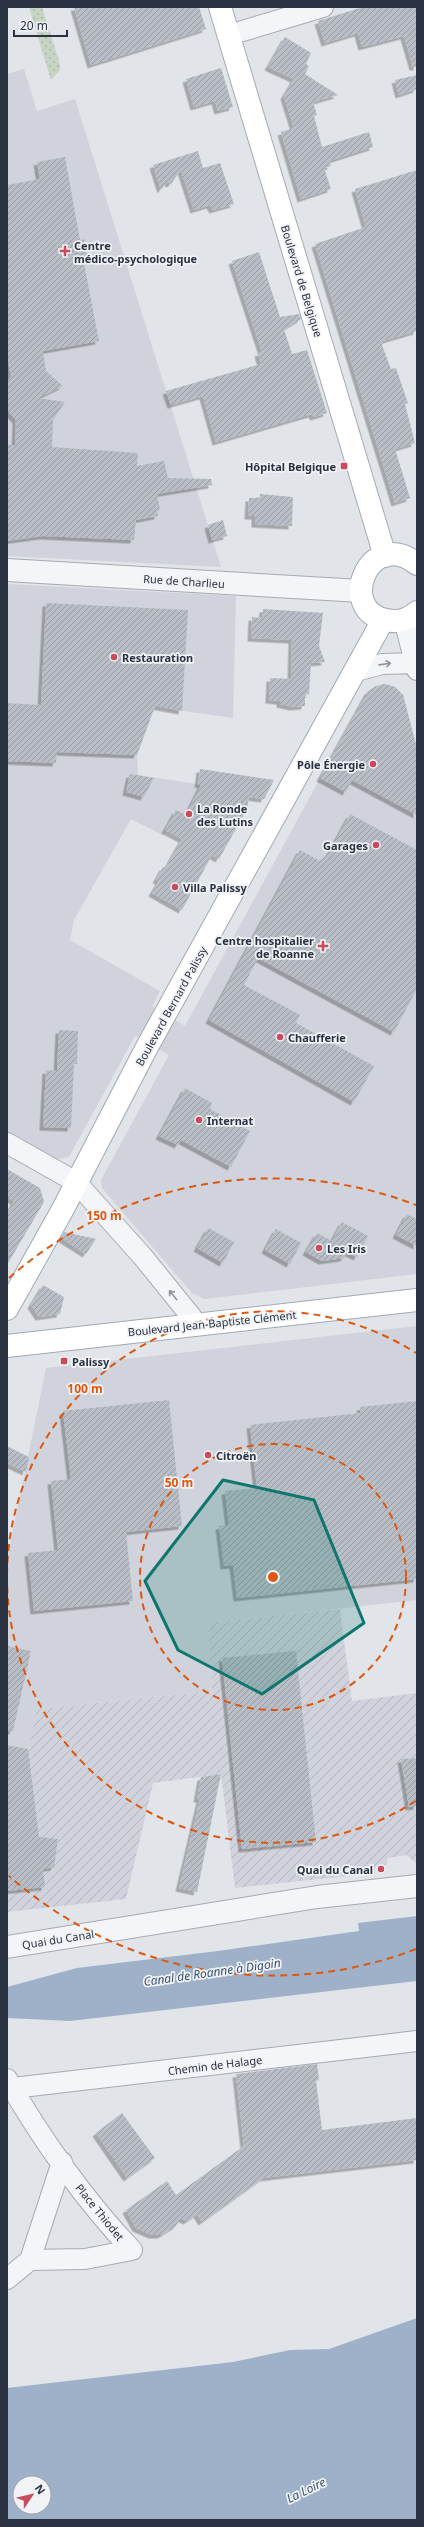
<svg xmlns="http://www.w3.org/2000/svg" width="424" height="2527" font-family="'Noto Sans',sans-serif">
<defs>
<pattern id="industrial-furrows" width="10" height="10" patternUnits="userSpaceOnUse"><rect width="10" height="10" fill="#d0d3db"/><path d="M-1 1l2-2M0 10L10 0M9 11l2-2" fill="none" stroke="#b3b6bd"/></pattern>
<pattern id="grass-dots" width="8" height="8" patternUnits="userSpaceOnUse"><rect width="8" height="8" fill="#c7d3c3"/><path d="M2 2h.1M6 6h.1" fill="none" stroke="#abb6a9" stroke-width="1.8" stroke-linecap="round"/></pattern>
<pattern id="building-hatch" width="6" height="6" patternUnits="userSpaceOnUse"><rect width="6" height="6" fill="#b9bec6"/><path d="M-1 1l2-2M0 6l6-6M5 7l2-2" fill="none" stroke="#979ba2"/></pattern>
<filter id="shadow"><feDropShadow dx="-3.5" dy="3.5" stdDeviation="0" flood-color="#0004"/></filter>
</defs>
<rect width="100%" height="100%" fill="#e1e4e9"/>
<path fill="#d0d3db" d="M24 69 37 111 75 99 221 567 7 556V74Z
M7 584 236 596 233 718 155 707 137 755 138 775 249 792 247 809 227 845 223 844 200 849 166 830 163 835 131 819 74 920 70 940 160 991 152 1006 185 1026 366 694 374 687 385 684 395 687 403 695 417 748V1274L204 1299 192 1293 102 1188 101 1180 169 1055 135 1036 69 1157 55 1160 7 1131Z
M417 1326V1600L208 1623 212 1691 37 1709 28 1749 7 1745V1560L46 1368Z"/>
<path fill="url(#industrial-furrows)" d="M340 1609 352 1701 417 1693V1864L406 1855 388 1858 386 1865 375 1867V1873L235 1888 221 1774 153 1783 126 1899 7 1912V1745L28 1749 37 1709 212 1691 208 1623Z"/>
<path fill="url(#grass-dots)" d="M29 7H42L60 64V70L51 80Z"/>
<path fill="#9eb1c8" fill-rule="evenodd" d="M417 1916V1981L70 2021 7 2018V1987L77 1968 218 1951 359 1931 358 1923Z
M417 2318V2520H7V2388L233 2362 290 2350 329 2349ZM20 2483H44V2507H20Z"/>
<path fill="url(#building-hatch)" filter="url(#shadow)" d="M74 7H199L206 29 91 65Z
M363 7H417V67H413L404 36 362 47 358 33 325 43 318 21Z
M285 37 311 53 306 64 309 66 305 74 338 95 313 102 317 115 314 116 322 147 369 132 373 147 329 161 331 166 324 168 331 189 301 199 281 132 294 128 284 96 294 79 268 67Z
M221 68 233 107 218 111 215 101 194 107 186 79Z
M417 75V89L399 95 395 80Z
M198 151 203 168 220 163 234 204 213 210 210 205 194 210 181 170 171 184 167 182 161 190 153 165Z
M65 157 80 240 84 239 88 262 84 263 99 341 43 351 46 371 63 386 38 398 65 402 53 420 52 447 138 453 137 466 164 461 168 478 211 479 212 485 157 494 160 510 157 511 158 516 136 520 134 540 43 536 7 541V445H15L16 420 7 410V382L11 377 7 355V185L40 179 37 162Z
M417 170V331L383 341 382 345 391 369 396 368 408 403 405 404 415 443 395 449 410 498 395 503 315 244 366 227 355 189Z
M259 252 280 317 299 314 301 319 284 329 292 354 307 350 327 413 314 417 312 414 216 442 203 396 171 405 166 391 261 364 258 353 262 352 232 261Z
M260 494 293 497 292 526 255 524V516H248L249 498H260Z
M223 520 227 536 212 540 208 525Z
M46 603 188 610 182 711 155 706 137 755 57 752 56 763 7 761V703L41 705Z
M263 609 323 613 319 646 325 662 311 663 309 694H305V706L293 707 280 704V701L269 700 270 678 291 679 292 640 251 638 252 617 262 618Z
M385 684 395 687 403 695 417 748V815L352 780 346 792 320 778 368 691 376 686Z
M200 769 274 780 264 799 249 797 247 809 219 859 212 855 182 910 152 893 159 881 156 880 163 867 166 868 182 839 165 830 176 810 186 815 201 785 198 784Z
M130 774 154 778 144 797 126 792Z
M350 814 417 850V989L394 1032 258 958 244 985 300 1015 296 1023 374 1066 354 1102 209 1020 300 850 320 861 329 853Z
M59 1030 78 1031 77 1064H74L71 1128 43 1127 46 1070 57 1071Z
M185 1088 212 1103 210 1109 250 1131 231 1167 181 1140 178 1145 159 1136Z
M7 1169 40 1188 44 1202 7 1265V1216L14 1201 7 1197Z
M407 1214 417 1219V1246L396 1235Z
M342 1222 368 1236 357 1257 347 1252 344 1258 322 1261 306 1252 317 1233 332 1241Z
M208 1228 234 1242 223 1263 197 1248Z
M276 1229 301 1243 290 1264 265 1250Z
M64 1232 96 1239 86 1254 61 1238Z
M43 1285 64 1297 60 1314 39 1317 31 1305Z
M169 1400 182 1526 126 1532 133 1601 34 1611 28 1553 58 1550 51 1481 71 1479 63 1411Z
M417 1401V1579L237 1598 233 1565 224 1566 219 1526 229 1525 225 1491 257 1488 250 1425 361 1413 360 1407Z
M7 1446 29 1457 26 1472 7 1463Z
M7 1646 31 1651 13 1731H7Z
M296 1651 316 1842 242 1849 222 1658Z
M7 1745 28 1749 39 1837 58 1839 54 1867 43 1869 45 1887 7 1891Z
M417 1758V1806L409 1807 401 1759Z
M221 1774 197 1892 179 1888 200 1799H197L201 1777Z
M317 2064 319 2080 316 2081 322 2130 417 2118V2160L263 2178 202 2222 197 2214 187 2221 180 2218 176 2226 161 2235H152L136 2228 126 2210 167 2181 176 2195 244 2146 236 2074Z
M122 2113 155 2158 127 2178 96 2133Z"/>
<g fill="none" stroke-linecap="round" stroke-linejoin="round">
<defs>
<path id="minor" d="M229 35 323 7
M404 620 417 670
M356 671 382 664 415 663
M7 1143 76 1182 143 1257 198 1325
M7 2079C40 2137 86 2202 132 2250
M13 2088 417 2041
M30 2260 85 2259 132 2250
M30 2260 62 2162
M7 2279 30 2260"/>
<path id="tertiary" d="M7 570 361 591
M7 1947 317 1897 417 1886"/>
<path id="secondary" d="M220 7 385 556"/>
<path id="primary" d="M417 564C369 526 336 610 386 620 398 623 408 620 417 612
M7 1309 63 1209 147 1047 383 620
M7 1346 417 1300"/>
</defs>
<use href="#minor" stroke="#a6abb3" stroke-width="22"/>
<use href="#tertiary" stroke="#a6abb3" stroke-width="24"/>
<use href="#secondary" stroke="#a6abb3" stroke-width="24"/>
<use href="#primary" stroke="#a1a9b5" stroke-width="24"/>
<use href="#minor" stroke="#f4f5f8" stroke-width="20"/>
<use href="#tertiary" stroke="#f4f5f8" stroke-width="22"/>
<use href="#secondary" stroke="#fff" stroke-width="22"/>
<use href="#primary" stroke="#fff" stroke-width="22"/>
</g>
<defs><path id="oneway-shaft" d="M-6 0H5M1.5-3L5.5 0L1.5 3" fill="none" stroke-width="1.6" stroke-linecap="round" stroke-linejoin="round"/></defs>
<g stroke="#8f949c">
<use href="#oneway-shaft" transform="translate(385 664) rotate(-8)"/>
<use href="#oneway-shaft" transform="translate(173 1295) rotate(-129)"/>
</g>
<path fill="#0f766e" fill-opacity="0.2" stroke="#0f766e" stroke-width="3" stroke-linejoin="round" d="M223 1480 314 1500 364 1623 262 1694 178 1650 145 1581Z"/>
<g fill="none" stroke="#de570f" stroke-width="2" stroke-dasharray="7 5">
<circle cx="273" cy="1577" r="133"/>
<path d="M416 1801A266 266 0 0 1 7 1579M7 1575A266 266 0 0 1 416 1353"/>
<path d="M416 1949A399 399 0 0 1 9 1876M9 1278A399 399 0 0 1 416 1205"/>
</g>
<g fill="#c94c5c" stroke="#f1f3f7" stroke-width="1.5">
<path d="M63 245h4v4h4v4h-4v4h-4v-4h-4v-4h4z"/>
<rect x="340" y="462" width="8" height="8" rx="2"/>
<circle cx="114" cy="657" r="4"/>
<circle cx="373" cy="764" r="4"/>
<circle cx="189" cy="814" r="4"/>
<circle cx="376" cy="845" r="4"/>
<circle cx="175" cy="887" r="4"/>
<path d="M321 940h4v4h4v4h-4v4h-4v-4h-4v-4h4z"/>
<circle cx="280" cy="1037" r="4"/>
<circle cx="199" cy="1120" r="4"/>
<circle cx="319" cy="1248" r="4"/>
<rect x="60" y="1357" width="8" height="8" rx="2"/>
<circle cx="208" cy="1455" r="4"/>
<circle cx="381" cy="1869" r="4"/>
</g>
<g text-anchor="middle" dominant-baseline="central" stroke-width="3.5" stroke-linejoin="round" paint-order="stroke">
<g font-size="11" font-weight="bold" fill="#2a3241" stroke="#f1f3f7" text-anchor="start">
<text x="74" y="245">Centre<tspan x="74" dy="13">médico-psychologique</tspan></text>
<text x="336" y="466" text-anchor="end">Hôpital Belgique</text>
<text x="122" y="657">Restauration</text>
<text x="365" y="764" text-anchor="end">Pôle Énergie</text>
<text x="197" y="808">La Ronde<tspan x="197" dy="13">des Lutins</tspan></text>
<text x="368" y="845" text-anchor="end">Garages</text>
<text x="183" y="887">Villa Palissy</text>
<text x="314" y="940" text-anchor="end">Centre hospitalier<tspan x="314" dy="13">de Roanne</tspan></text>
<text x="288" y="1037">Chaufferie</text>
<text x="207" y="1120">Internat</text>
<text x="327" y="1248">Les Iris</text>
<text x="72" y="1361">Palissy</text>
<text x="216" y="1455">Citroën</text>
<text x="373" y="1869" text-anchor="end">Quai du Canal</text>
</g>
<g font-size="11" fill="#2a3241" stroke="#f1f3f7">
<text transform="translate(302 281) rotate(73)">Boulevard de Belgique</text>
<text transform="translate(184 581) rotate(4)">Rue de Charlieu</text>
<text transform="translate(171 1006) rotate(-61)">Boulevard Bernard Palissy</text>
<text transform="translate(212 1323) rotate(-6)">Boulevard Jean-Baptiste Clément</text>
<text transform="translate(58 1939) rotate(-9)">Quai du Canal</text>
<text transform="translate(215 2065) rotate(-7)">Chemin de Halage</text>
<text transform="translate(100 2212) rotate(51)">Place Thiodet</text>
</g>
<g font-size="12" font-style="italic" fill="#365073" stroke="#f1f3f7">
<text transform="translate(212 1972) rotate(-8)">Canal de Roanne à Digoin</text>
<text transform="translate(306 2490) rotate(-26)">La Loire</text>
</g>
</g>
<circle cx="273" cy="1577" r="6" fill="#de570f" stroke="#f1f3f7" stroke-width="2"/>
<g font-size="12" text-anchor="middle" font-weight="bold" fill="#de570f" stroke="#f1f3f7" stroke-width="3.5" stroke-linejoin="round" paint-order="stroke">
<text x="104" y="1220">150 m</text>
<text x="85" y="1393">100 m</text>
<text x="179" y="1487">50 m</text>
</g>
<rect width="424" height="2527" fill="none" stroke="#2a3241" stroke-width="16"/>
<g transform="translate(32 2495) rotate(55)"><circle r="19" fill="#f1f3f7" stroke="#a1a6ae"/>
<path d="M0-3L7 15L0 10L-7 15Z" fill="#c94c5c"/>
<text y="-6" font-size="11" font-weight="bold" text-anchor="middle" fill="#2a3241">N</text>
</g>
<path d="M14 30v6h53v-6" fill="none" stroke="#2a3241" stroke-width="2"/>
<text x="20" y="30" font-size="12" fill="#2a3241" stroke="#f1f3f7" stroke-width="3" paint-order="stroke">20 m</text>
</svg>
